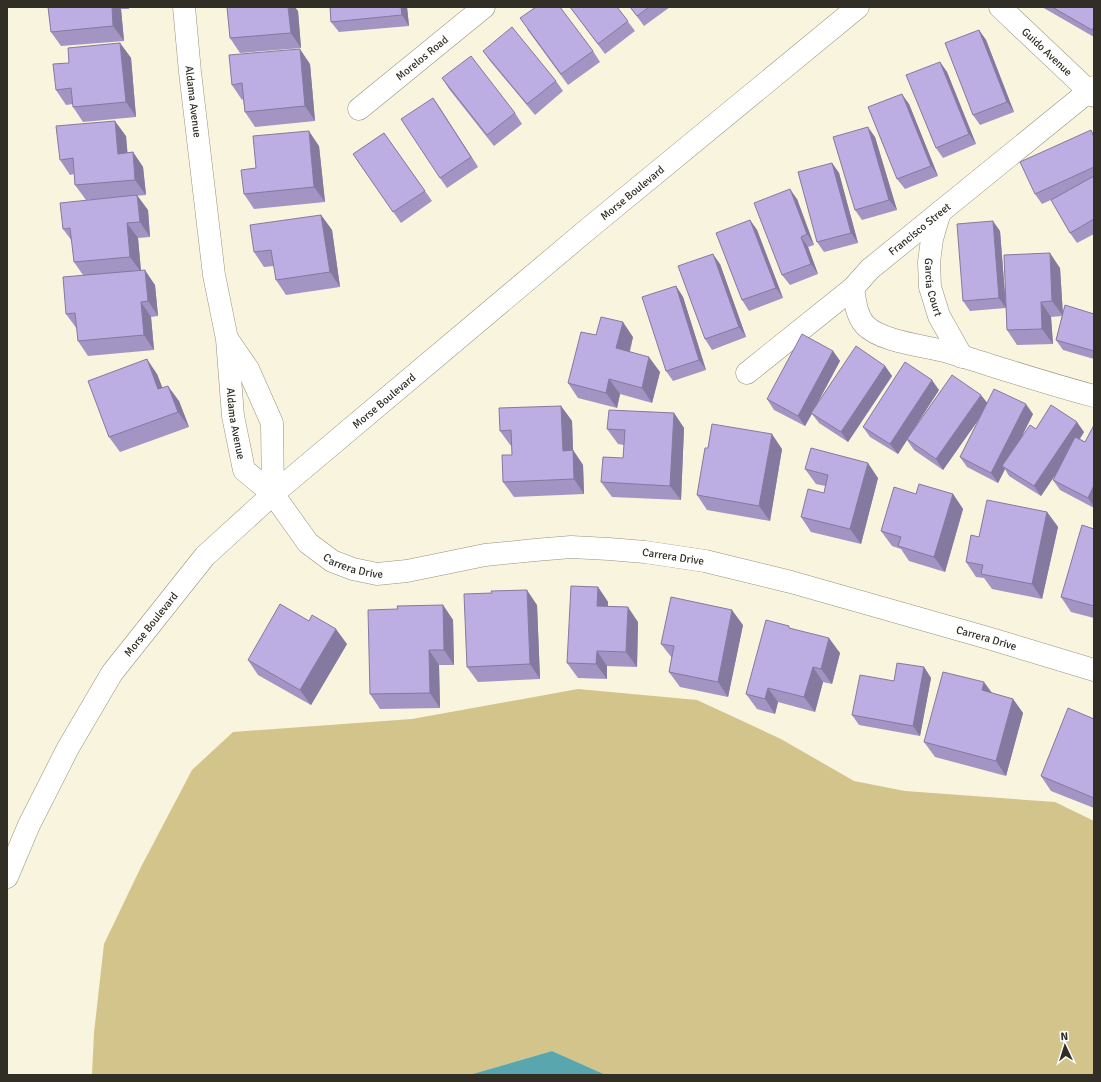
<svg xmlns="http://www.w3.org/2000/svg" width="1101" height="1082" font-family="Signika,sans-serif">
<rect width="100%" height="100%" fill="#f9f4dd"/>
<path fill="#d2c48b" d="M578 689 697 700 781 739 854 781 905 791 1055 802 1094 821V1075H606L552 1051 469 1075H92L94 1033 104 944 141 867 192 770 233 732 412 719Z"/>
<path fill="#59a6af" d="M552 1051 606 1075H469Z"/>
<g fill="none" stroke-linecap="round" stroke-linejoin="round">
<defs>
<g id="minor">
<path id="s1" d="M184 7 190 72 214 275 227 339 233 416 244 470 273 494 308 543 332 561 353 569 377 574 407 571 485 555 535 550 571 547 609 549 645 552 705 561 791 582 988 638 1094 670"/>
<path id="s2" d="M1000 7 1094 96"/>
<path id="s3" d="M359 109 484 7"/>
<path id="s4" d="M940 212 932 239 929 262 930 287 939 316 962 357"/>
<path d="M853 288C855 300 856 315 865 325 881 342 926 346 948 352 997 367 1045 383 1094 396"/>
<path d="M228 340 248 369 272 423 273 494"/>
<path id="s5" d="M747 373 853 288 870 269 1094 87"/>
<path id="s6" d="M7 877 29 825 68 748 112 673 205 556 273 494 588 229 858 7"/>
</g>
</defs>
<use href="#minor" stroke="#97927d" stroke-width="23"/>
<use href="#minor" stroke="#fff" stroke-width="22"/>
</g>
<path fill="#a295c3" d="M48 7H129V9H121L124 41 61 46 51 32Z
M330 7H407L409 26 339 32 331 22Z
M570 7H617L635 31 605 54Z
M630 7H670L644 26Z
M1042 7H1094V37Z
M298 11 301 48 240 53 230 38Z
M527 29 593 51 600 62 568 85Z
M979 30 986 40 1014 112 980 125 973 115Z
M120 43 131 58 136 117 83 122 73 107V104L66 105 56 90Z
M483 51 556 81 563 91 535 115 490 61Z
M940 62 947 72 976 144 943 158 936 148Z
M310 64 315 121 255 127 245 112 243 99 242 100 232 85Z
M442 78 515 113 522 124 494 146 449 89Z
M433 98 478 167 447 188 440 178Z
M909 104 938 176 905 189 897 179Z
M1091 130 1094 135V234L1077 243 1070 233 1053 199 1042 204 1035 194Z
M384 133 432 201 401 223 353 154Z
M126 136 127 153 133 152 143 167 146 195 86 200 75 185 74 174 70 175 60 160Z
M875 137 897 210 862 220 855 210Z
M319 146 325 202 254 209 244 194 256 168Z
M832 163 839 173 858 243 824 252 817 242Z
M797 199 814 245 808 247 818 274 790 285 782 275Z
M148 210 150 237 138 238 141 270 155 285 158 316 151 317 154 350 88 356 78 341 77 329 66 314 83 275 74 262 72 241 63 229Z
M321 215 332 230 340 287 286 295 276 280 274 266 264 267 254 252Z
M750 220 757 230 783 298 749 311 742 300Z
M1000 231 1005 294 1060 268 1063 315 1094 314V359L1063 350 1056 340 1062 316 1051 317 1053 344 1017 345 1007 330 1006 308 970 311 963 301Z
M720 264 746 337 712 350 705 339Z
M676 286 683 297 706 370 673 381 666 371Z
M596 335 633 337 630 352 660 372 652 403 620 394 617 408 578 398 568 383Z
M833 351 840 361 817 404 885 366 892 376 848 442 819 423 812 414 805 426 774 410 767 399Z
M157 374 162 388 179 401 189 427 120 452 109 437Z
M939 390 910 434 987 403 1033 414 1022 436 1036 429 1084 432 1080 439 1085 442 1094 425V508L1060 490 1053 480 1055 475 1041 496 1009 476 1005 469 998 483 967 467 960 457 980 417 943 470 914 450 907 440 898 454 870 437 863 427Z
M561 406 572 421 573 450 583 465 584 494 514 497 503 482 512 455V446H511L500 431Z
M674 413 684 428 681 500 612 497 601 482 623 458 624 445 618 444 607 429Z
M782 449 770 521 707 510 697 495Z
M805 469 878 478 861 544 811 532 801 517 824 493 825 486 816 484Z
M953 494 963 509 945 572 909 561 901 549 892 546 881 531Z
M1047 512 1058 527 1042 599 992 589 984 578 976 577 966 562 979 537Z
M1094 529V618L1071 612 1061 597Z
M598 587 608 602V607L638 622 637 667 607 666V679L578 678 567 663Z
M443 605 453 620 454 665H439L440 708 380 709 370 694 398 609Z
M537 605 540 679 478 682 467 667Z
M743 625 728 697 680 687 669 672 672 658 661 644Z
M791 628 840 653 832 684 823 682 815 712 778 702 775 714 757 709 746 694Z
M347 644 311 705 258 675 248 660Z
M924 667 931 678 920 736 859 725 852 715 894 681Z
M991 693 1013 699 1023 713 1006 776 935 757 924 742Z
M1094 719V808L1051 791 1041 776Z"/>
<path fill="#84799f" d="M112 7H119L121 9 124 41 113 26Z
M288 7H295L298 11 301 48 291 33Z
M401 7H407L409 26 402 15Z
M979 30 986 40 1014 112 1007 102Z
M120 43 131 58 136 117 126 102Z
M300 49 310 64 315 121 305 106Z
M940 62 947 72 976 144 969 134Z
M902 94 909 104 938 176 931 166Z
M433 98 440 108 478 167 471 157Z
M115 121 126 136 129 168 118 154Z
M868 127 875 137 897 210 889 200Z
M309 131 319 146 325 202 314 187Z
M133 152 143 167 146 195 135 180Z
M832 163 839 173 858 243 851 233Z
M790 189 797 199 814 245 807 234Z
M137 195 148 210 150 237 140 222Z
M321 215 332 230 340 287 330 272Z
M750 220 757 230 783 298 776 288Z
M993 221 1000 231 1006 308 999 298Z
M127 223 138 238 141 272 130 257Z
M801 237 808 247 818 274 811 264Z
M1050 253 1060 268 1063 316 1052 301Z
M713 254 720 264 746 337 739 327Z
M145 270 155 285 158 316 148 301Z
M676 286 683 297 706 370 699 360Z
M141 302 151 317 154 350 144 335Z
M1041 302 1051 317 1053 344 1042 329Z
M623 322 633 337 626 363 616 348Z
M833 351 840 361 805 426 798 416Z
M649 357 660 372 652 403 642 388Z
M147 359 157 374 169 404 158 389Z
M885 366 892 376 848 442 841 432Z
M609 379 620 394 617 408 606 393Z
M932 380 939 390 898 454 890 444Z
M168 386 179 401 189 427 178 412Z
M981 395 989 405 943 470 936 459Z
M1026 404 1033 414 1006 468 1002 466 1005 469 998 483 991 473Z
M561 406 572 421 573 450 583 465 584 494 574 479 563 451Z
M674 413 684 428 681 500 670 486Z
M1077 422 1084 432 1041 496 1034 486Z
M772 434 782 449 770 521 759 506Z
M868 463 878 478 861 544 850 529Z
M1094 485V507L1088 498Z
M953 494 963 509 945 572 934 557Z
M1047 512 1058 527 1042 599 1032 584Z
M598 587 608 602 607 621 597 606Z
M527 590 537 605 540 679 530 664Z
M443 605 453 620 454 665 444 650Z
M628 607 638 622 637 667 626 652Z
M732 610 743 625 728 697 718 682Z
M336 629 347 644 311 705 300 690Z
M829 638 840 653 832 684 821 669Z
M429 650 439 665 440 708 430 693Z
M597 651 607 666V679L596 664Z
M813 667 823 682 815 712 804 697Z
M924 667 931 678 920 736 913 726Z
M984 682 995 697 982 690Z
M768 688 778 702 775 714 765 699Z
M1013 699 1023 713 1006 776 996 761Z"/>
<path fill="#bcade3" stroke="#84799f" d="M48 7H112L113 26 51 32Z
M227 7H288L291 33 230 38Z
M330 7H401L402 15 331 22Z
M536 7H560L593 51 561 74 520 18Z
M570 7H617L628 21 598 44Z
M630 7H649L637 16Z
M1052 7H1094V27L1092 30Z
M512 27 556 81 527 104 483 51Z
M979 30 1007 102 973 115 945 43Z
M120 43 126 102 73 107 71 88 56 90 53 64 69 63 68 48Z
M300 49 305 106 245 112 242 83 232 85 229 55Z
M471 56 515 113 487 135 442 78Z
M940 62 969 134 936 148 906 75Z
M902 94 931 166 897 179 868 107Z
M433 98 471 157 440 178 401 119Z
M115 121 118 154 133 152 135 180 75 185 73 158 60 160 56 126Z
M868 127 889 200 855 210 833 137Z
M1091 130 1094 137V167L1035 194 1020 162Z
M309 131 314 187 244 194 241 170 256 168 253 136Z
M384 133 425 191 393 212 353 154Z
M832 163 851 233 817 242 798 172Z
M1094 176V219L1070 233 1051 200Z
M790 189 807 234 801 237 811 264 782 275 754 203Z
M137 195 140 222 127 223 130 257 74 262 70 228 63 229 60 203Z
M321 215 330 272 276 280 271 250 254 252 250 225Z
M750 220 776 288 742 300 716 233Z
M993 221 999 298 963 301 957 224Z
M1050 253 1052 301 1041 302 1042 329 1007 330 1004 255Z
M713 254 739 327 705 339 678 266Z
M145 270 148 301 141 302 144 335 78 341 75 313 66 314 63 277Z
M676 286 699 360 666 371 642 297Z
M1065 305 1094 314V351L1056 340Z
M601 317 623 322 616 348 649 357 642 388 609 379 606 393 568 383 581 332 596 335Z
M802 334 833 351 798 416 767 399Z
M856 346 885 366 841 432 811 413Z
M147 359 158 389 168 386 178 412 109 437 88 381Z
M905 362 932 380 890 444 863 427Z
M952 375 981 395 936 459 907 439Z
M994 389 1026 404 991 473 960 457Z
M1051 405 1077 422 1034 486 1002 466 1030 425 1036 429Z
M561 406 563 451 573 450 574 479 503 482 502 455H512L511 430 500 431 499 408Z
M609 410 674 413 670 486 601 482 603 457 623 458 625 430 607 429Z
M712 424 772 434 759 506 697 495 705 448H708Z
M1094 425V485L1088 498 1053 480 1075 437 1085 442Z
M811 448 868 463 850 529 801 517 808 489 824 493 828 475 805 469Z
M919 484 953 494 934 557 898 546 901 537 881 531 894 487 916 494Z
M987 500 1047 512 1032 584 981 574 983 565 966 562 971 535 979 537Z
M1082 525 1094 529V606L1061 597Z
M571 586 598 587 597 606 628 607 626 652 597 651 596 664 567 663Z
M527 590 530 664 467 667 464 594 492 593 491 591Z
M671 597 732 610 718 682 669 672 674 646 661 644Z
M280 604 309 621 312 615 336 629 300 690 248 660Z
M443 605 444 650H429L430 693 370 694 368 610 398 609 397 606Z
M766 620 789 626V628L829 638 821 669 813 667 804 697 768 688 765 699 746 694Z
M897 663 924 667 913 726 852 715 860 675 894 681Z
M943 672 984 682 982 690 1013 699 996 761 924 742Z
M1068 708 1094 719V798L1041 776Z"/>
<g text-anchor="middle" dominant-baseline="central" stroke-width="3.5" stroke-linejoin="round" paint-order="stroke">
<g font-size="11" fill="#302e25" stroke="#fff">
<text stroke="none"><textPath href="#s2" startOffset="65">Guido Avenue</textPath></text>
<text stroke="none"><textPath href="#s3" startOffset="81">Morelos Road</textPath></text>
<text stroke="none"><textPath href="#s1" startOffset="95">Aldama Avenue</textPath></text>
<text stroke="none"><textPath href="#s6" startOffset="940">Morse Boulevard</textPath></text>
<text stroke="none"><textPath href="#s5" startOffset="225">Francisco Street</textPath></text>
<text stroke="none"><textPath href="#s4" startOffset="77">Garcia Court</textPath></text>
<text stroke="none"><textPath href="#s6" startOffset="616">Morse Boulevard</textPath></text>
<text stroke="none"><textPath href="#s1" startOffset="420">Aldama Avenue</textPath></text>
<text stroke="none"><textPath href="#s1" startOffset="941">Carrera Drive</textPath></text>
<text stroke="none"><textPath href="#s1" startOffset="617">Carrera Drive</textPath></text>
<text stroke="none"><textPath href="#s6" startOffset="292">Morse Boulevard</textPath></text>
<text stroke="none"><textPath href="#s1" startOffset="1265">Carrera Drive</textPath></text>
</g>
</g>
<rect width="1101" height="1082" fill="none" stroke="#302e25" stroke-width="16"/>
<g transform="translate(1065 1046) rotate(356)" stroke="#ffffff" stroke-width="3" paint-order="stroke">
<path d="M0-3L7 15L0 10L-7 15Z" fill="#302e25"/>
<text y="-6" font-size="11" font-weight="bold" text-anchor="middle" fill="#302e25">N</text>
</g>
</svg>
